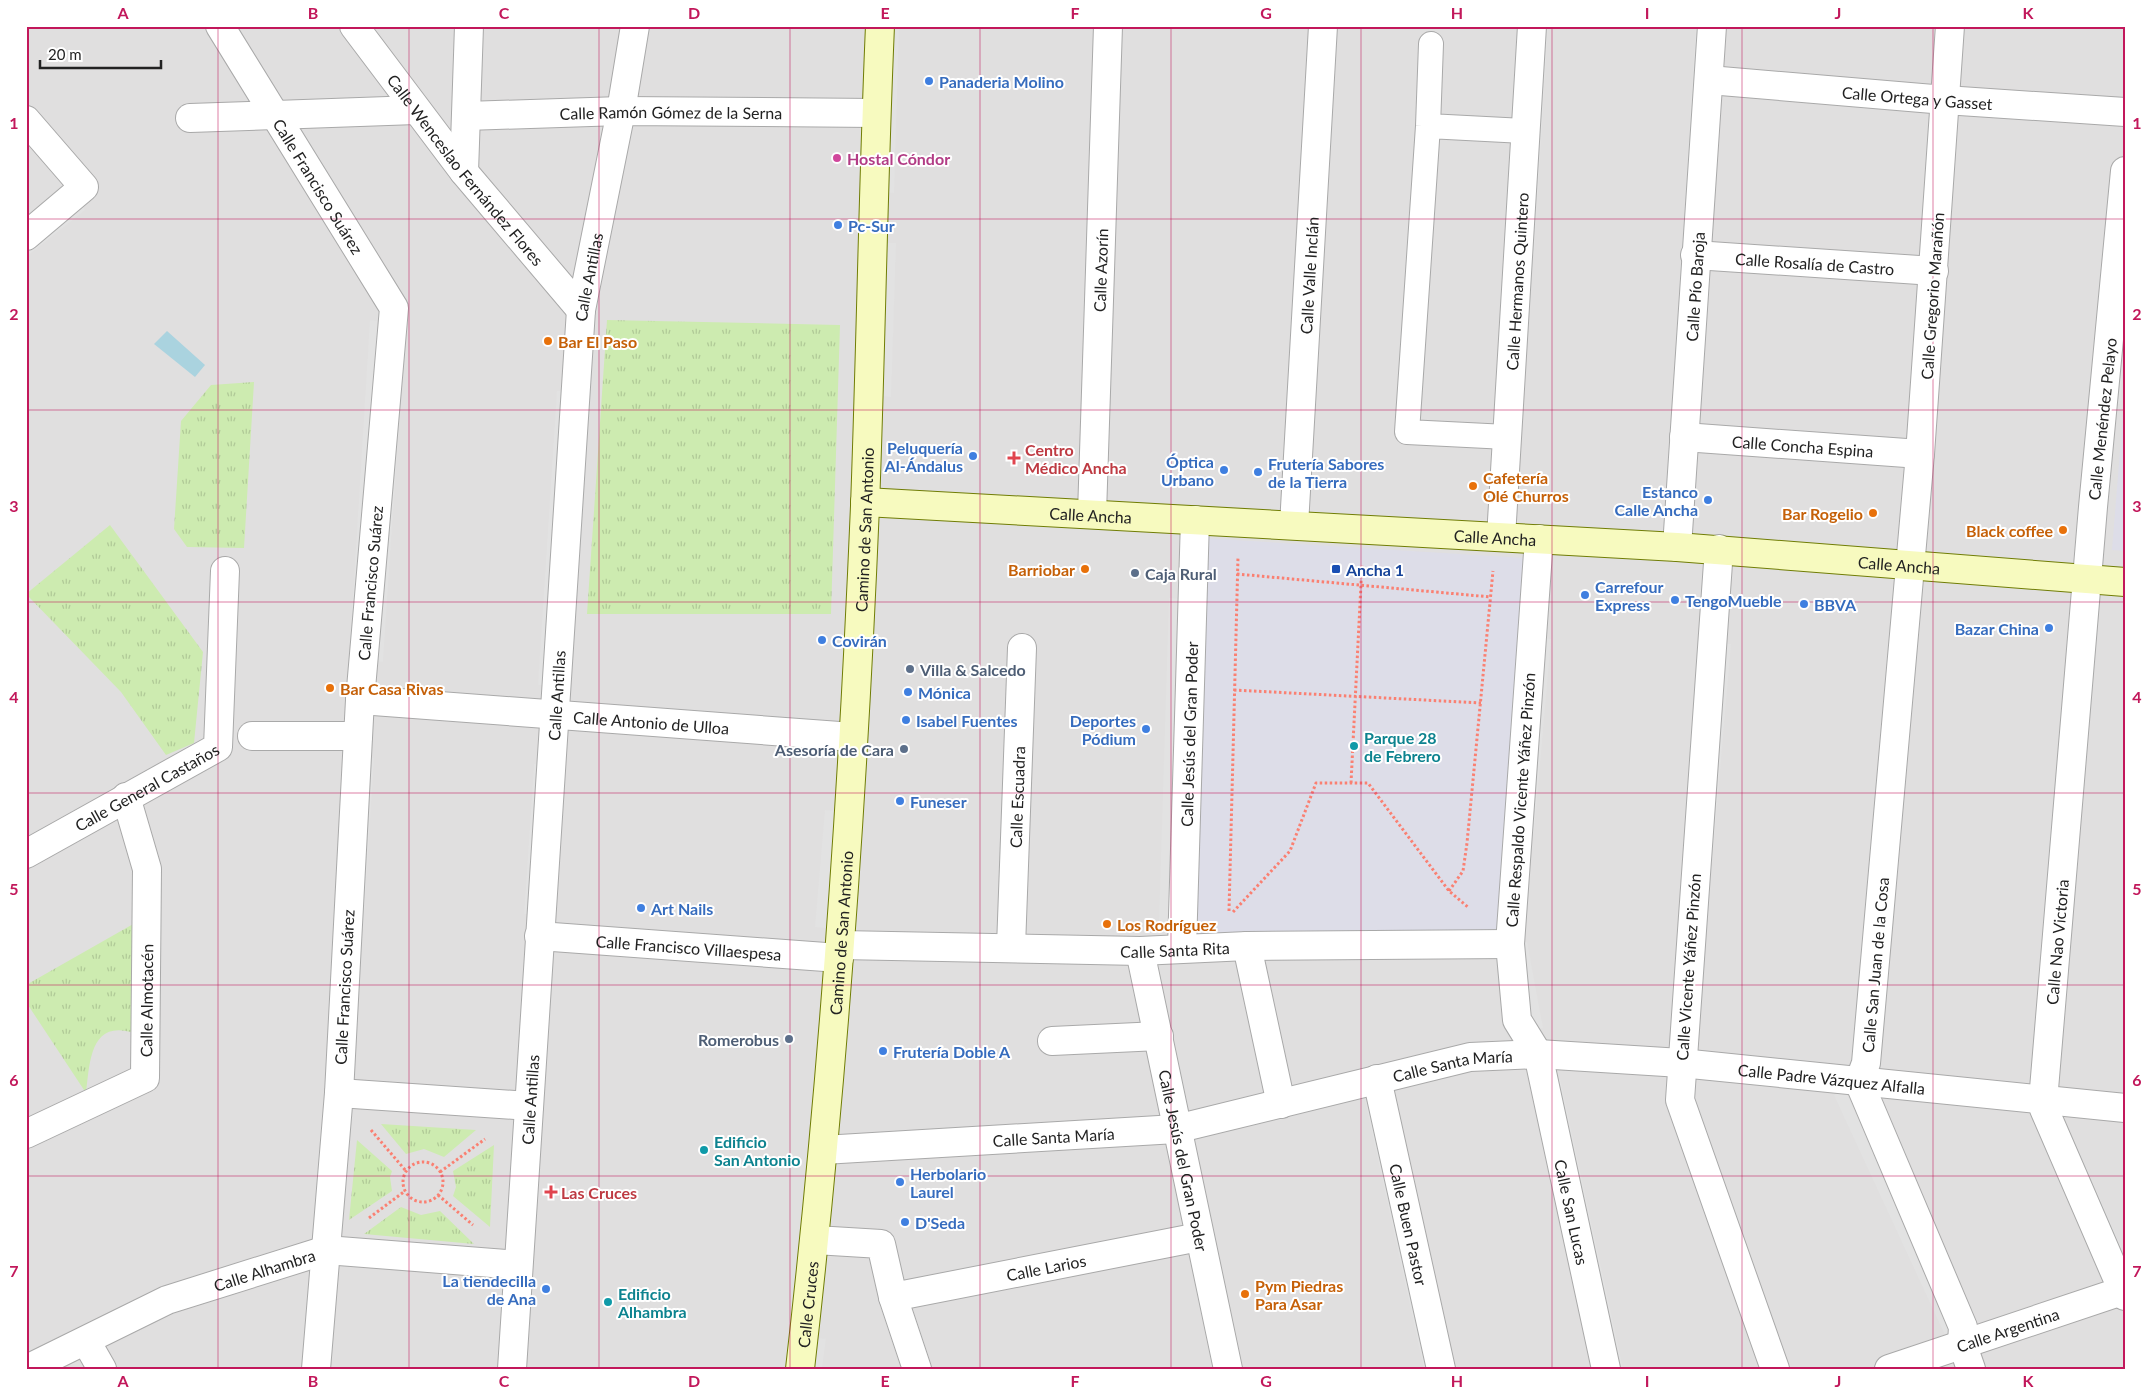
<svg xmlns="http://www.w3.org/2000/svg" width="2151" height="1395" font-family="Lato,sans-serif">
<defs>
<pattern id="grass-tufts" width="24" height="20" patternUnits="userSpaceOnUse" patternTransform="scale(1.25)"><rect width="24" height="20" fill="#cdebb0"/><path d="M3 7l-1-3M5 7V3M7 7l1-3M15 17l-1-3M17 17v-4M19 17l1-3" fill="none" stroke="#b0c997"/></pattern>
</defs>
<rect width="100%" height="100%" fill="#f2efe9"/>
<path fill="#e0dfdf" d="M26 26H2125V1369H26Z"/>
<path fill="url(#grass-tufts)" d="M607 320 840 325 831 614H587Z
M254 382 244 548 187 547 174 529 181 421 211 385Z
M110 525 203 652 194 743 166 755 121 692 26 594Z
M135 923 134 1033C90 1019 90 1062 86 1093L26 1002V985Z
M381 1124 476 1130 444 1157 424 1149 406 1154Z
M357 1140 392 1171 390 1177 392 1191 349 1220Z
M494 1145 490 1227 453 1196 456 1187 453 1171Z
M401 1207 421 1215 440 1211 474 1244 364 1234Z"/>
<path fill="#e2e2e2" d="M890 26H899L894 193 885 192Z
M1539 26H1548L1534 255H1525Z
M1696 26H1704L1679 418H1671Z
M81 204 85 210 26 257V248Z
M2125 240V342L2120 404 2111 403Z
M887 243H896L891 397 882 396Z
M370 320 378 321 357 662H349Z
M402 377 383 662 375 661Z
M557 391H564L545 685H538Z
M1169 598 1183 599 1172 923H1159Z
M1542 638 1551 639 1534 832H1526Z
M1723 644H1731L1697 1036Z
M367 758H374L355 1057Z
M534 764H541L531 914H524Z
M825 810 836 811 826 928 815 927Z
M1527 942 1543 1028 1534 1029 1518 944Z
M1560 1079 1623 1369H1611L1549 1082Z
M1845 1090 1956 1330 1945 1335 1834 1095Z
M1374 1098 1433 1369H1424L1365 1100Z
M2070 1131 2125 1256V1264L2062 1134Z
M818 1338 826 1339 822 1369H814Z"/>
<path fill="#dddde8" d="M2123 414H2125V551L2112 550Z
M1203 538 1524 558 1501 934 1188 936Z"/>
<path fill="#aad3df" d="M167 331 205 365 195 377 154 344Z"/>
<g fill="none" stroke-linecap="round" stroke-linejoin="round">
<defs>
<path id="lane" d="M1431 44 1428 126 1407 432 1507 437
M1428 126 1524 131"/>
<g id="street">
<path id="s1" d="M220 26 394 308 360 700 339 1093 316 1369"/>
<path id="s2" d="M354 26 464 172 581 310"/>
<path d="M1950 26 1920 454 1866 1063 1859 1082 1963 1327 1962 1343 1971 1369"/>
<path id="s3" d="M1709 80 1945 100 2125 112"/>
<path id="s4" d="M466 116 621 111 876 113"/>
<path d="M190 118 416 110"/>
<path d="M26 120 84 187 26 236"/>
<path d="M2125 171 2093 507 2043 1101 2044 1109 2125 1296"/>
<path d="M464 172 469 26"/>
<path id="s5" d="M1695 255 1934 271"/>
<path id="s6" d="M1684 437 1920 454"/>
<path id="s7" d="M1092 514 1108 26"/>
<path id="s8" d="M1294 525 1323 26"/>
<path id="s9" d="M1501 537 1532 26"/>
<path id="s10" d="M1539 539 1510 944 1517 1020 1538 1054 1606 1369"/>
<path id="s11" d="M1677 547 1712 26"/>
<path d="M1719 549 1680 1100 1775 1369"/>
<path id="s12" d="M360 700 853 737"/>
<path d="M252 736H358"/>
<path id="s13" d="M26 854 218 747 225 571"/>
<path id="s14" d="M539 936 839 958"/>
<path id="s15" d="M841 945 1140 951 1247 946 1510 944"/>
<path d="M1247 946 1281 1104"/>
<path id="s16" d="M1011 947 1022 648"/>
<path id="s17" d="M1182 948 1195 520"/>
<path id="s18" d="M1140 951 1228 1369"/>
<path d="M1052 1041 1159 1036"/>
<path id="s19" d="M1377 1079 1441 1369"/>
<path d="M339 1093 529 1106"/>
<path id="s20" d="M26 1134 145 1078 147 869 126 797"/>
<path id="s21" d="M823 1150 1176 1129 1470 1057 1538 1054 1681 1063 2125 1108"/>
<path d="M815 1240 881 1244 893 1297 917 1369"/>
<path id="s22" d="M893 1297 1199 1237"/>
<path d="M86 1341 102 1369"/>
<path id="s23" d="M27 1369 167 1300 326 1250 518 1265"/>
<path id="s24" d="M512 1369 581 310 621 111 635 26"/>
<path id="s25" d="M1889 1369 2125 1290"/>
</g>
<g id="secondary">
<path id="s26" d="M865 502 1677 547 2125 582"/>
<path id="s27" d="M800 1369C833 1082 853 794 865 506 871 346 873 186 880 26"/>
</g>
</defs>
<use href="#lane" stroke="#a9a9a9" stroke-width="26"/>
<use href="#street" stroke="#a9a9a9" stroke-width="30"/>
<use href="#secondary" stroke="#707d05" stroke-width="30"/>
<path stroke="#fa8072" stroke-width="3" stroke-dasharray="2.5 2.5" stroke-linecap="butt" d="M1237 574 1491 597
M1234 690 1481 703
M1351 783 1362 564
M1449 891 1463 871 1467 843 1493 571
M1229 911 1238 557
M1233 912 1290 851 1316 783H1368L1449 891 1469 908
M371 1130 406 1171
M403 1182a20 20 0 1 1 40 0a20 20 0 1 1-40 0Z
M440 1172 485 1139
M438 1195 473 1225
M369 1218 405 1191"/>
<use href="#lane" stroke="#fff" stroke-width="24"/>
<use href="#street" stroke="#fff" stroke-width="28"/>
<use href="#secondary" stroke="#f7fabf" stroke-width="28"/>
</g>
<path fill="none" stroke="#c2185b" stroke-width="1" stroke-opacity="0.55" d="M218 26V1369M409 26V1369M599 26V1369M790 26V1369M980 26V1369M1171 26V1369M1361 26V1369M1552 26V1369M1742 26V1369M1933 26V1369M26 219H2125M26 410H2125M26 602H2125M26 793H2125M26 985H2125M26 1176H2125"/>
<g fill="#3f7fe0" stroke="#fff" stroke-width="2">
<circle cx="929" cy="81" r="5"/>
<circle cx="838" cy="225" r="5"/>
<circle cx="973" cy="456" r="5"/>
<circle cx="1224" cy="470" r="5"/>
<circle cx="1258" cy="472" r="5"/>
<circle cx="1708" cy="500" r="5"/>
<circle cx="1585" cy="595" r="5"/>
<circle cx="1675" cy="600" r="5"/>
<circle cx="1804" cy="604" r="5"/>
<circle cx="2049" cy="628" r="5"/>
<circle cx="822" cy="640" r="5"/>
<circle cx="908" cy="692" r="5"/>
<circle cx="906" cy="720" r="5"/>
<circle cx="1146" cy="729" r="5"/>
<circle cx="900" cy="801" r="5"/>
<circle cx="641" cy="908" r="5"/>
<circle cx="883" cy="1051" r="5"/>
<circle cx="900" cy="1182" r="5"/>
<circle cx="905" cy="1222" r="5"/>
<circle cx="546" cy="1289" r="5"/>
</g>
<circle fill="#d1479c" stroke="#fff" stroke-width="2" cx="837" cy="158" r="5"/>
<g fill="#e8710a" stroke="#fff" stroke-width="2">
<circle cx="548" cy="341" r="5"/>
<circle cx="1473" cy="486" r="5"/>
<circle cx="1873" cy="513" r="5"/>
<circle cx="2063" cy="530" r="5"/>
<circle cx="1085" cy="569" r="5"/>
<circle cx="330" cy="688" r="5"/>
<circle cx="1107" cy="924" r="5"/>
<circle cx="1245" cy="1294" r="5"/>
</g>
<g fill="#e0444e" stroke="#fff" stroke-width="2">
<path d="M1011.5 450.5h5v5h5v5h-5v5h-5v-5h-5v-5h5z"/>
<path d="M548.5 1184.5h5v5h5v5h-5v5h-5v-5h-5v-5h5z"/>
</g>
<rect fill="#1a4fb4" stroke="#fff" stroke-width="2" x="1331" y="564" width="10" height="10" rx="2.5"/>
<g fill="#5c6f8a" stroke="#fff" stroke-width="2">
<circle cx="1135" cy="573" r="5"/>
<circle cx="910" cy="669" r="5"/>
<circle cx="904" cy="749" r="5"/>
<circle cx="789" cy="1039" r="5"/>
</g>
<g fill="#0f9aa8" stroke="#fff" stroke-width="2">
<circle cx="1354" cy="746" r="5"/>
<circle cx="704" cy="1150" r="5"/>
<circle cx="608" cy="1302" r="5"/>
</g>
<g text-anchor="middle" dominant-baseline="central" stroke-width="4" stroke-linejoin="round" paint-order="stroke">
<g font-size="16" font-weight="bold" fill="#366cbe" stroke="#fff" text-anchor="start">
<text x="939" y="81">Panaderia Molino</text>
<text x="848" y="225">Pc-Sur</text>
<text x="963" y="447" text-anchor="end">Peluquería<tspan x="963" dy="18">Al-Ándalus</tspan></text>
<text x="1214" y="461" text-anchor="end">Óptica<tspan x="1214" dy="18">Urbano</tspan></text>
<text x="1268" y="463">Frutería Sabores<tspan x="1268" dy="18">de la Tierra</tspan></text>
<text x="1698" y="491" text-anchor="end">Estanco<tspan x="1698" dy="18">Calle Ancha</tspan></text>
<text x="1595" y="586">Carrefour<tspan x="1595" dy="18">Express</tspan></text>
<text x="1685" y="600">TengoMueble</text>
<text x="1814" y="604">BBVA</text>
<text x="2039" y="628" text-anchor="end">Bazar China</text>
<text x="832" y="640">Covirán</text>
<text x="918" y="692">Mónica</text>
<text x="916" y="720">Isabel Fuentes</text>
<text x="1136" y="720" text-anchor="end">Deportes<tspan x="1136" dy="18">Pódium</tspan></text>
<text x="910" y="801">Funeser</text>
<text x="651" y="908">Art Nails</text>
<text x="893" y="1051">Frutería Doble A</text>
<text x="910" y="1173">Herbolario<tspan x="910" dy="18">Laurel</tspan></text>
<text x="915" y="1222">D'Seda</text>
<text x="536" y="1280" text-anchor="end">La tiendecilla<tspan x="536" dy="18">de Ana</tspan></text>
</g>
<g font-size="16" fill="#222" stroke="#fff">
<text stroke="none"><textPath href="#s3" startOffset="209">Calle Ortega y Gasset</textPath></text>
<text stroke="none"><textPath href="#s4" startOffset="205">Calle Ramón Gómez de la Serna</textPath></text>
<text stroke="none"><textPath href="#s2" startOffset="182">Calle Wenceslao Fernández Flores</textPath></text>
<text stroke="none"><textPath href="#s1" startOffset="188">Calle Francisco Suárez</textPath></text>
<text stroke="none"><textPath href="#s5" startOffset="120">Calle Rosalía de Castro</textPath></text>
<text stroke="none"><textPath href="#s7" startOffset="244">Calle Azorín</textPath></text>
<text stroke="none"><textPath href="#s8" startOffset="250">Calle Valle Inclán</textPath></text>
<text stroke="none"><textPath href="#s24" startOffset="1095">Calle Antillas</textPath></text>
<text stroke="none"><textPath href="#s9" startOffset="256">Calle Hermanos Quintero</textPath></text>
<text stroke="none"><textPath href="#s11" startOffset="261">Calle Pío Baroja</textPath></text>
<text transform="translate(1932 296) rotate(-86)">Calle Gregorio Marañón</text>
<text transform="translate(2102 419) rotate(-84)">Calle Menéndez Pelayo</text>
<text stroke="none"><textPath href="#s6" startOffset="119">Calle Concha Espina</textPath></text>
<text stroke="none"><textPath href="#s26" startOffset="226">Calle Ancha</textPath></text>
<text stroke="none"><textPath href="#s27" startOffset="842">Camino de San Antonio</textPath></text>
<text stroke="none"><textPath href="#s26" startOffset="631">Calle Ancha</textPath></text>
<text stroke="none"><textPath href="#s26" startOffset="1036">Calle Ancha</textPath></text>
<text transform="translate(370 583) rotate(-85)">Calle Francisco Suárez</text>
<text stroke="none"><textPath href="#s24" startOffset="675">Calle Antillas</textPath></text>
<text stroke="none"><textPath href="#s12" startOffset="292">Calle Antonio de Ulloa</textPath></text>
<text stroke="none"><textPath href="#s17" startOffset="214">Calle Jesús del Gran Poder</textPath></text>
<text stroke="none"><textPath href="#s13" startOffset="138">Calle General Castaños</textPath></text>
<text stroke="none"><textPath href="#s16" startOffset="150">Calle Escuadra</textPath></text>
<text transform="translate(1520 800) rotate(-86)">Calle Respaldo Vicente Yáñez Pinzón</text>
<text stroke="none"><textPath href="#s27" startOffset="438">Camino de San Antonio</textPath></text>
<text transform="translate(2057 942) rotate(-85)">Calle Nao Victoria</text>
<text stroke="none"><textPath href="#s14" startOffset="150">Calle Francisco Villaespesa</textPath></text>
<text stroke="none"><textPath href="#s15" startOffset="334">Calle Santa Rita</textPath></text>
<text transform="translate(1875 965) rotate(-85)">Calle San Juan de la Cosa</text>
<text transform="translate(1688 967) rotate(-86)">Calle Vicente Yáñez Pinzón</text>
<text transform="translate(344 987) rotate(-87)">Calle Francisco Suárez</text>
<text stroke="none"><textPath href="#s20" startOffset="209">Calle Almotacén</textPath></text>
<text stroke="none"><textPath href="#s21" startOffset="638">Calle Santa María</textPath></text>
<text stroke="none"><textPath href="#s21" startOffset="1019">Calle Padre Vázquez Alfalla</textPath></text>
<text stroke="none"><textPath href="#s24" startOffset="270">Calle Antillas</textPath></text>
<text stroke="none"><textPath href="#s21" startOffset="231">Calle Santa María</textPath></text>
<text stroke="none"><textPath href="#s18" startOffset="214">Calle Jesús del Gran Poder</textPath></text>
<text stroke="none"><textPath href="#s10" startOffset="684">Calle San Lucas</textPath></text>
<text stroke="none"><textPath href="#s19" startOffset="149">Calle Buen Pastor</textPath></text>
<text stroke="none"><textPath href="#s22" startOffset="156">Calle Larios</textPath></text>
<text stroke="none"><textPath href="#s23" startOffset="258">Calle Alhambra</textPath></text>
<text stroke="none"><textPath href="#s27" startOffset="65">Calle Cruces</textPath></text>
<text stroke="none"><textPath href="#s25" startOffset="125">Calle Argentina</textPath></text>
</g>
<g font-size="16" font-weight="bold" fill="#b23c85" stroke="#fff" text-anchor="start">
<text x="847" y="158">Hostal Cóndor</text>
</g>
<g font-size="16" font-weight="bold" fill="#c56008" stroke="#fff" text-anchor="start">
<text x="558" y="341">Bar El Paso</text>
<text x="1483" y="477">Cafetería<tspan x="1483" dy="18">Olé Churros</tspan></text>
<text x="1863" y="513" text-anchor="end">Bar Rogelio</text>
<text x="2053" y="530" text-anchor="end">Black coffee</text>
<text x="1075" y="569" text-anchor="end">Barriobar</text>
<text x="340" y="688">Bar Casa Rivas</text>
<text x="1117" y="924">Los Rodríguez</text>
<text x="1255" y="1285">Pym Piedras<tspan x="1255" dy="18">Para Asar</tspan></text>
</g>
<g font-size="16" font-weight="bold" fill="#be3a42" stroke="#fff" text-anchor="start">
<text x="1025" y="449">Centro<tspan x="1025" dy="18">Médico Ancha</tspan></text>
<text x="561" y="1192">Las Cruces</text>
</g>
<g font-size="16" font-weight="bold" fill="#164399" stroke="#fff" text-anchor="start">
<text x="1346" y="569">Ancha 1</text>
</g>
<g font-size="16" font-weight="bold" fill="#4e5e75" stroke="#fff" text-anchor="start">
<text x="1145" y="573">Caja Rural</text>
<text x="920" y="669">Villa &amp; Salcedo</text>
<text x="894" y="749" text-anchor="end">Asesoría de Cara</text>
<text x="779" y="1039" text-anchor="end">Romerobus</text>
</g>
<g font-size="16" font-weight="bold" fill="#0d838f" stroke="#fff" text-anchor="start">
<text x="1364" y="737">Parque 28<tspan x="1364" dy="18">de Febrero</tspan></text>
<text x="714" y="1141">Edificio<tspan x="714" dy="18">San Antonio</tspan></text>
<text x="618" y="1293">Edificio<tspan x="618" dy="18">Alhambra</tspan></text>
</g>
</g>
<rect width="2151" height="1395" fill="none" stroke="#ffffff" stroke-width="55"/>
<path d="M40 60v8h121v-8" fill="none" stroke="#222222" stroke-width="2.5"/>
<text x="48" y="60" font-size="15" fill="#222222" stroke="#ffffff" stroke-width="4" paint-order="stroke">20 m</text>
<rect x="28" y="28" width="2096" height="1340" fill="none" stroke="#c2185b" stroke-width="2"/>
<g font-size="16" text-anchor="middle" font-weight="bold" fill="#c2185b">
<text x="123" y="19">A</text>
<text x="313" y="19">B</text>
<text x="504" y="19">C</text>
<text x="694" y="19">D</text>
<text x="885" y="19">E</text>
<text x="1075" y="19">F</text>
<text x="1266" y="19">G</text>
<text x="1457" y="19">H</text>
<text x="1647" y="19">I</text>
<text x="1838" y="19">J</text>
<text x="2028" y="19">K</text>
<text x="14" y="129">1</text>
<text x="2137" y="129">1</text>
<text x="14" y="320">2</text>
<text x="2137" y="320">2</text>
<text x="14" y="512">3</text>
<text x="2137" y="512">3</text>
<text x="14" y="703">4</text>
<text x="2137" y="703">4</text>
<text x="14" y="895">5</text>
<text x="2137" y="895">5</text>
<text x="14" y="1086">6</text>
<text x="2137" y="1086">6</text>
<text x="14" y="1277">7</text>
<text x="2137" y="1277">7</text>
<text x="123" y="1387">A</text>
<text x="313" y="1387">B</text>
<text x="504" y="1387">C</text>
<text x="694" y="1387">D</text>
<text x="885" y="1387">E</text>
<text x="1075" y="1387">F</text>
<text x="1266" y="1387">G</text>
<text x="1457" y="1387">H</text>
<text x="1647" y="1387">I</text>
<text x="1838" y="1387">J</text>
<text x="2028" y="1387">K</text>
</g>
</svg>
